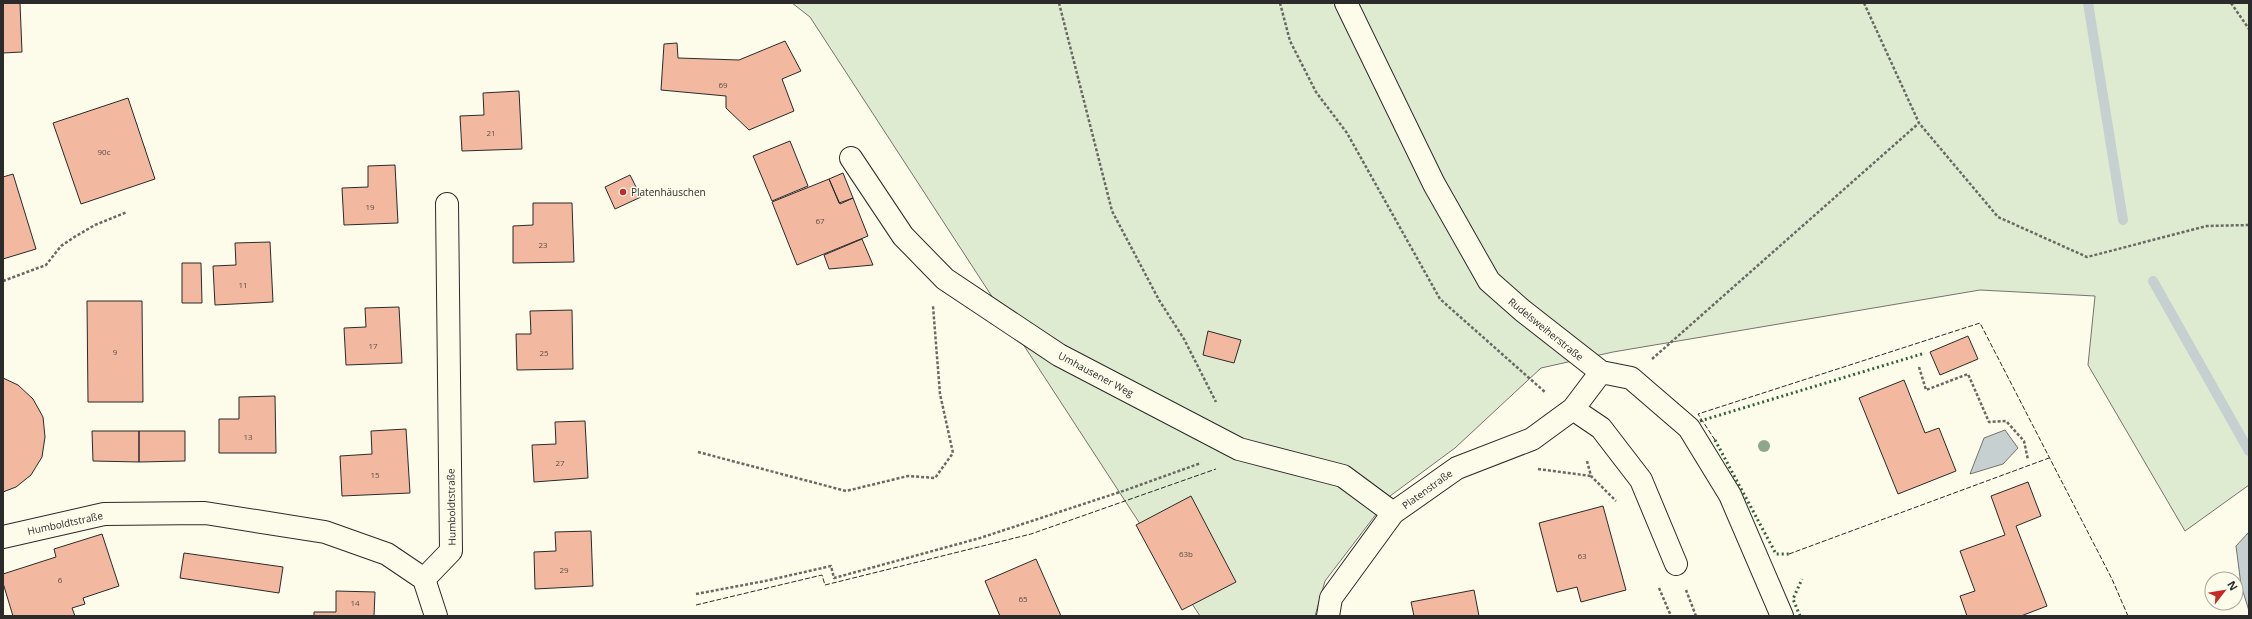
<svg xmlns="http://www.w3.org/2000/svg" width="2252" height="619" font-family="'Open Sans',sans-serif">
<rect width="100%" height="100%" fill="#fdfbea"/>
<path fill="#deebd1" stroke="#74746e" d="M792 3H2249V485L2185 531 2088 365 2095 296 1980 290 1613 352 1541 368 1455 448 1390 496 1325 581 1315 616H1200L810 17Z"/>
<path fill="#c7d0d0" stroke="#74746e" d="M2005 430 2018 448 2003 464 1970 474 1984 438Z
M2249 532V611L2241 585 2236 546Z"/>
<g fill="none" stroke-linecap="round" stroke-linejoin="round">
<path stroke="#c7d0d0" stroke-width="10" d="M2088 3 2123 220
M2153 281 2249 451"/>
</g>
<path fill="#f2b8a0" stroke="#2b2b2b" d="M3 3H20L22 52 3 53Z
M785 41 801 71 782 79 794 111 749 130 726 108V96L661 90 664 44 677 43 678 58 739 60Z
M519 91 522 149 462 151 460 116 484 115 483 93Z
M128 98 155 179 81 204 53 123Z
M790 141 808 186 772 201 753 156Z
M395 165 398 223 344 225 342 188 368 187V166Z
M843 173 853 198 839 203 829 179Z
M13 174 36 249 3 259V177Z
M630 175 641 197 615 209 605 187Z
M829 179 840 204 853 198 868 236 797 265 772 202Z
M533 203H572L574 262 513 263V226L533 225Z
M862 239 873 265 829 269 824 255Z
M270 242 273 302 215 305 213 266 236 265 235 243Z
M182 263H201L202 303H182Z
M87 301H142L143 402H88Z
M399 307 402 363 346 365 344 328 366 327 365 308Z
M572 310 573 369 517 370 516 334H531L530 311Z
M1208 331 1241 340 1234 363 1203 355Z
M1968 336 1978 359 1940 375 1930 352Z
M3 378 18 385 33 399 43 417 45 437 42 457 31 475 16 487 3 492Z
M1904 380 1925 433 1939 428 1956 471 1898 494 1859 398Z
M275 396 276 453H219V419H239V397Z
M585 421 588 478 534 482 532 445 556 444 555 422Z
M406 429 410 493 342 496 340 456 372 454 371 431Z
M92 431H139V462L93 461Z
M139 431H185V461L139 462Z
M2028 482 2041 516 2016 526 2047 606 2021 616H1967L1960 596 1975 591 1960 551 2005 535 1991 496Z
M1191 496 1236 582 1182 610 1136 525Z
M1603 506 1626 590 1581 602 1577 587 1557 592 1539 523Z
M591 531 593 586 535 589 534 552 556 551 555 532Z
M102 534 119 586 83 598 85 604 72 608 75 616H13L3 583V574L56 557 54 549Z
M184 553 283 567 279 593 180 578Z
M1036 559 1061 616H1000L985 581Z
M1474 590 1479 616H1414L1411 602Z
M336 591 375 592 374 616H314V612H336Z"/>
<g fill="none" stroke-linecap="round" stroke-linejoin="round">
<defs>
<path id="minor" d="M1346 3 1434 184 1489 281 1523 311 1601 372 1631 378 1689 428 1730 495 1782 616
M851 158 903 236 945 279 1059 355 1239 449 1343 476 1393 513
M1573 409 1601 428 1641 480 1676 564
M3 537 104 514 205 513 325 532 387 554 424 579
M424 579 451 551 447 204
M424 579 436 616
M1328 616 1331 598 1393 513 1457 468 1532 439 1573 409 1601 372"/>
</defs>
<use href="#minor" stroke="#2b2b2b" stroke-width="24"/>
<path stroke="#6a6964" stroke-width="2.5" stroke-dasharray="3 2" stroke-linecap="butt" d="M1059 3 1112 211 1159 300 1184 339 1216 402
M1280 3 1290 41 1316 92 1347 133 1440 299 1546 393
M1864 3 1919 123 1998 217 2087 257 2207 226 2249 225
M2231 3 2249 29
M3 281 46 265 61 246 76 236 95 225 127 212
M1652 359 1919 123
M1919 367 1926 390 1968 374 1989 422 2006 421 2024 441 2028 460
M698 452 846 491 908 476 935 478 953 453 940 394 933 306
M1587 461 1591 476 1616 501
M1538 469 1591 476
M1659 588 1671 616
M1686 590 1696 616
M696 594 765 581 831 566 834 578 980 538 1126 490 1201 463"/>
<use href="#minor" stroke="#fdfbea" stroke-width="22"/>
<path stroke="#34623c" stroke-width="3" stroke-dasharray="2 3" stroke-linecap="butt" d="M1700 421 1925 353
M1715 440 1776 554H1789
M1800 616 1793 599 1802 579"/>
<path stroke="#2b2b2b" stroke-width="1" stroke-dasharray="5 2" stroke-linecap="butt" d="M1715 440 1698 414 1980 323 2112 579 2128 616
M1789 554 2049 458
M696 605 822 575 825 585 1031 534 1216 469"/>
</g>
<circle fill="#8ea78a" cx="1764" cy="446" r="6"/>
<circle fill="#c62828" stroke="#fdfbea" stroke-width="1.5" cx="623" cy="192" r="4"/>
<g text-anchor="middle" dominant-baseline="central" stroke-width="3" stroke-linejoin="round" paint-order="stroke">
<g font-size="8" fill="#5d4e48">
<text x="723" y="84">69</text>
<text x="491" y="132">21</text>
<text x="104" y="151">90c</text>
<text x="370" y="206">19</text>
<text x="820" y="220">67</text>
<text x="543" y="244">23</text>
<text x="243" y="284">11</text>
<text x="373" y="345">17</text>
<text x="115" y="351">9</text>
<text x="544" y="352">25</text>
<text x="248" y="436">13</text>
<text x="560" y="462">27</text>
<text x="375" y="474">15</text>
<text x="1186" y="553">63b</text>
<text x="1582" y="555">63</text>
<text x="564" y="569">29</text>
<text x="60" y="579">6</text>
<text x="1023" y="598">65</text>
<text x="355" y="602">14</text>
</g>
<g font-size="10" fill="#2b2b2b" stroke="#fdfbea" text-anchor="start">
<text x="631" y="192">Platenhäuschen</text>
</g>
<g font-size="10" fill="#2b2b2b" stroke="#fdfbea">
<text transform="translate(1546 329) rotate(39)">Rudelsweiherstraße</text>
<text transform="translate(1096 374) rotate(28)">Umhausener Weg</text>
<text transform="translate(1427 489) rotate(-36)">Platenstraße</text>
<text transform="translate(451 507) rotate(-91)">Humboldtstraße</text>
<text transform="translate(65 523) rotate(-12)">Humboldtstraße</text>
</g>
</g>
<rect width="2252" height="619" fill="none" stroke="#2b2b2b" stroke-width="8"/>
<g transform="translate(2224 591) rotate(59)"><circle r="19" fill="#fdfbea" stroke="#a9a89e"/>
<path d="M0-3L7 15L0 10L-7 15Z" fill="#c62828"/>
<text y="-6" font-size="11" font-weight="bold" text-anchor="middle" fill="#2b2b2b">N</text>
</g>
</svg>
